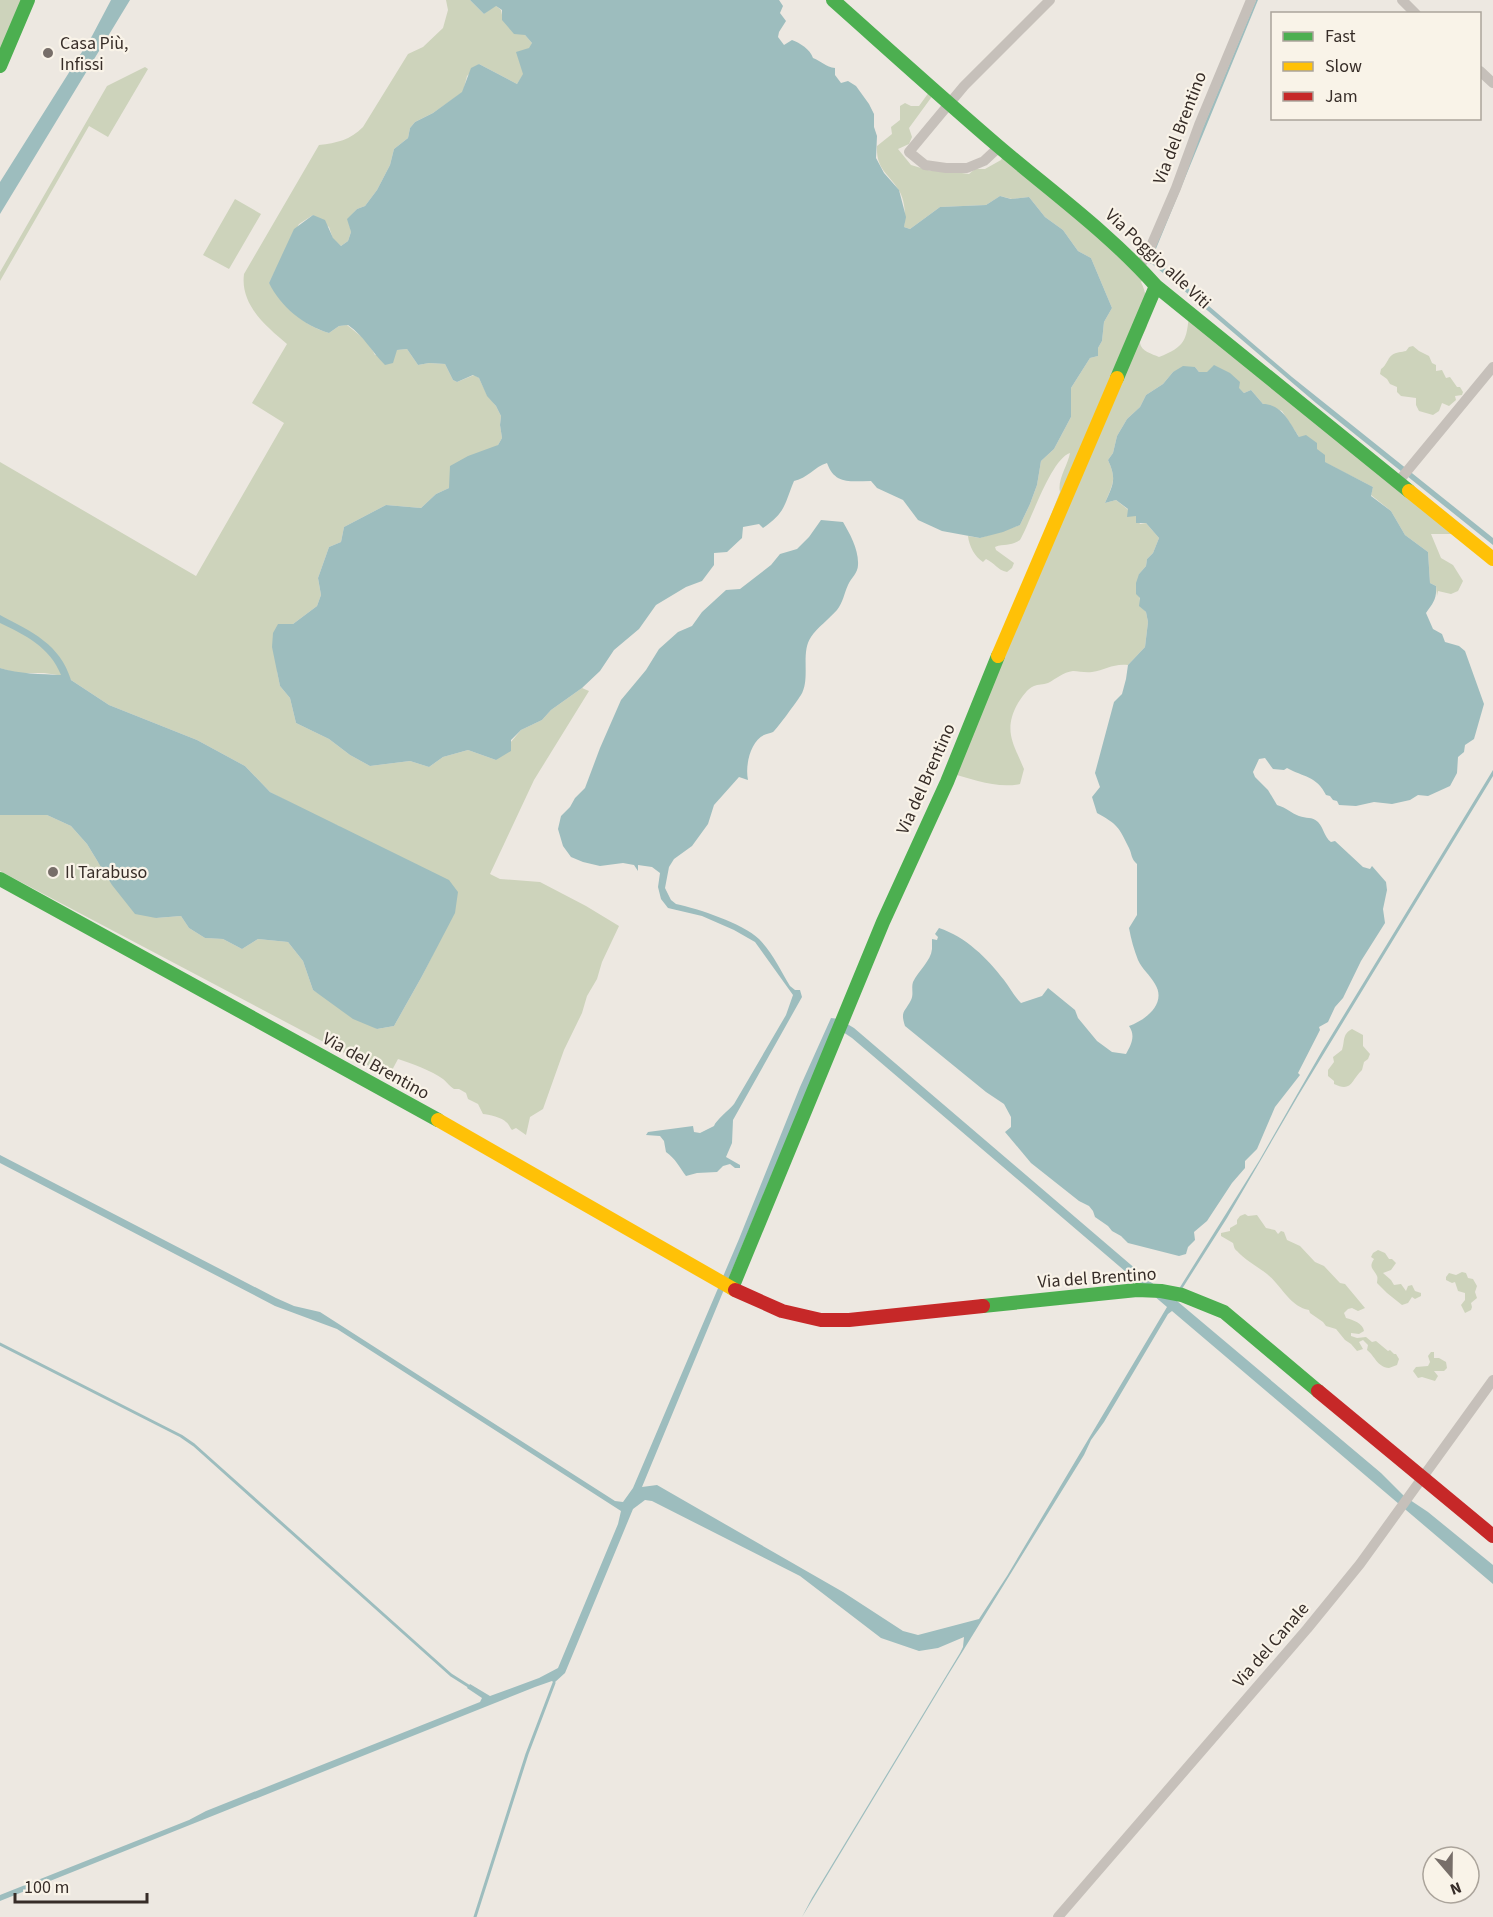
<svg xmlns="http://www.w3.org/2000/svg" width="1493" height="1917" font-family="'Source Sans 3',sans-serif">
<rect width="100%" height="100%" fill="#ede8e1"/>
<path fill="#cdd3bb" d="M0 0H28L0 66Z
M446 0H470L484 14 495 5 501 10 503 20 525 35 532 43 523 75 517 84 479 64 467 76 463 92 433 113 415 122 410 128 408 138 394 149 390 165 377 190 365 206 357 209 348 219 351 232 348 241 341 246 333 239 329 227 313 215 299 224 269 283C287 306 299 324 329 333L339 326 347 325 368 342 375 355 397 350 407 349 418 365 429 363 445 364 453 380 457 382 474 375 479 378 487 395 496 406 501 416 500 425 502 438 498 445 449 488 436 494 421 508 386 505 344 527 341 542 329 547 318 578 321 595 317 606 293 624 277 671 280 686 290 698 296 723 329 739 350 755 370 766 410 761 429 767 443 757 468 750 496 760 521 730 542 720 551 710 582 688 589 691 534 780 490 874 500 879 540 882 586 906 619 926 602 962 597 979 587 996 582 1013 564 1050 543 1109 530 1117 526 1135 516 1128 512 1130C510 1128 509 1124 506 1122 503 1118 488 1114 483 1114L478 1104 468 1099 466 1093 459 1089H454C449 1086 447 1082 443 1079 432 1071 411 1063 398 1059L390 1074 386 1075 0 871V815H47L71 826 87 844 98 862 156 918 181 916 189 928 205 938 223 939 242 949 258 939 288 942 303 961 313 990 377 1029 394 1026 421 978 437 946 339 826 323 820 270 792 245 766 197 740 109 705 65 676 44 673H16L0 668V462L196 576 284 423 252 403 287 344C266 326 240 305 244 274L319 145C337 143 350 140 363 127L408 54 423 47 443 28 448 10Z
M145 67 148 69 108 137 89 126 0 281V272L107 86Z
M932 88 936 91 909 128 912 137 909 144 898 149 911 165 931 171 933 169 969 174 975 169H985L1001 160 1005 152 1146 276 1141 282C1147 294 1149 312 1147 325 1146 331 1140 337 1140 343 1141 351 1152 354 1159 357 1185 347 1187 340 1189 313L1452 534H1431L1441 558 1453 565 1463 581 1458 591 1451 594 1438 591 1437 596 1436 586 1430 583 1428 552 1405 535 1391 511 1371 495 1373 487 1324 462 1299 437 1282 411 1263 404 1251 390 1244 393C1234 383 1213 371 1199 372L1195 367 1173 372 1163 384 1146 395 1140 407 1127 419 1117 436 1113 453 1108 460C1117 480 1113 483 1105 503L1116 500 1136 516 1140 524 1146 523 1159 538 1153 553 1147 559 1146 566 1139 574 1140 606 1146 612 1148 622 1145 647 1128 665C1114 663 1105 670 1092 672 1085 673 1079 671 1073 671 1063 672 1056 679 1048 683 1043 685 1038 684 1034 686 1027 689 1022 697 1018 703 1003 730 1013 743 1024 769L1020 784C997 789 972 779 950 773L1060 492C1057 480 1068 465 1070 453 1051 459 1031 521 1020 540 1010 547 1005 543 995 547L996 550 1014 563 1012 568 1007 572C997 570 995 563 986 559L983 562C975 557 969 546 968 536L980 538 1020 525 1030 504 1037 485 1041 461 1054 449 1071 417V388L1090 358 1098 356V348L1102 341 1104 322 1112 308 1091 258 1078 251 1063 230 1045 217 1029 197 1012 199 1000 196 986 205 940 207 910 229 904 227C906 215 905 199 898 189 887 172 876 169 877 146L892 134 891 127 900 120V106L905 103 911 106H919Z
M235 199 261 214 229 269 203 255Z
M1413 346 1419 351 1429 356 1432 363 1436 365V371L1442 370 1446 378 1450 377 1457 387H1460L1463 392 1462 395 1455 396 1456 400 1449 406 1442 403 1439 411 1433 415 1419 411 1416 405V398L1401 396 1397 392V387L1390 384 1387 379 1380 374 1381 369C1387 365 1387 359 1392 355 1396 352 1402 352 1406 351L1409 347Z
M1352 1029 1363 1035V1046L1370 1054 1368 1059 1364 1062 1362 1070C1351 1080 1352 1093 1334 1084V1081L1328 1076V1070L1334 1062 1333 1057 1342 1050C1345 1041 1342 1034 1352 1029Z
M1245 1214 1248 1216 1257 1215 1266 1228 1275 1230 1278 1234 1281 1231 1284 1232 1287 1240 1300 1246 1315 1262 1324 1266 1340 1283 1345 1284 1365 1308 1358 1311 1352 1308 1348 1309 1344 1313 1346 1318C1353 1320 1363 1323 1364 1331L1359 1334 1351 1333V1336L1357 1338 1366 1337 1372 1342 1376 1341 1388 1351 1390 1350 1394 1354H1396L1399 1359 1397 1365 1389 1368C1377 1367 1375 1356 1367 1350L1368 1345 1363 1340 1359 1342 1363 1349 1357 1351 1351 1344 1345 1340 1336 1329 1326 1326 1323 1322 1310 1313 1309 1310C1290 1307 1281 1285 1267 1274 1257 1266 1245 1260 1237 1251 1234 1249 1234 1246 1233 1243L1221 1236V1233L1230 1231V1228L1237 1224V1220L1240 1216Z
M1378 1250 1385 1253 1389 1259H1392L1396 1263 1391 1270 1383 1273 1391 1280 1394 1285 1401 1284 1406 1291 1408 1286 1412 1285 1415 1291 1421 1293V1296L1415 1299 1412 1297 1408 1303 1402 1305 1387 1293 1377 1283C1377 1281 1378 1278 1377 1276 1374 1269 1368 1268 1374 1259L1371 1257 1373 1253Z
M1462 1272 1466 1273 1468 1278 1473 1279 1477 1286 1475 1292 1477 1298 1471 1303 1472 1307 1471 1310 1465 1313 1461 1305 1465 1300V1293L1458 1291 1455 1282 1452 1283 1446 1280V1277L1449 1273 1456 1275Z
M1431 1352H1434V1358H1439L1446 1362 1447 1368 1444 1371H1434L1438 1376 1435 1381 1422 1377 1418 1378 1413 1371 1416 1367 1428 1366 1430 1362 1428 1356Z"/>
<path fill="#9dbdbe" fill-rule="evenodd" d="M111 0H130L0 214V182L92 36Z
M470 0H779L783 6 780 13 786 21 779 32 778 37 784 45 792 40C800 43 810 49 813 58 821 61 826 67 835 68V75L841 83 848 81 856 86 869 104 874 114V127L877 136 876 158 884 173 899 190 906 217 904 227 910 229 940 207 986 205 1000 196 1011 199 1029 197 1045 217 1063 230 1078 251 1091 258 1112 308 1104 322 1102 341 1098 348V356L1090 358 1071 388V417L1054 449 1041 461 1037 485 1030 504 1020 525 1003 532 980 538 942 531 918 520 903 500 877 488 871 481C850 481 835 485 827 463 814 467 808 478 794 481 784 505 786 512 763 528L759 524 743 527 742 538 727 552 714 553V565L702 581 686 587 656 605 639 629 614 650 600 671 582 688 551 710 542 720 521 730 511 740V751L496 760 468 750 443 757 429 767 410 761 370 766 350 755 329 739 296 723 290 698 280 686 272 647 273 633 278 624H293L317 606 321 595 318 578 329 547 341 542 344 527 386 505 421 508 436 494 449 488 450 466 468 456 498 445 502 438 500 425 501 416 496 406 487 396 479 378 473 375 457 382 453 380 445 364 429 363 418 365 407 349 397 350 393 363 385 365C371 351 364 336 348 325L339 326 329 333C303 325 281 307 269 283L294 229 313 215 325 220 333 238 341 246 348 241 351 232 347 219 357 209 365 206 377 190 390 165 394 149 408 138 410 128 415 122 433 113 462 92 471 68 479 64 517 84 523 74 516 52 529 48 532 43 525 35 514 34 502 20V10L496 6 484 14Z
M1256 0H1258L1153 256 1154 259 1292 377 1493 538V545L1316 403 1174 282 1152 264 1147 262Z
M1214 365 1230 373 1240 382 1239 388 1244 393 1251 390 1263 404C1282 404 1290 423 1299 437L1306 435 1317 443V449L1325 455V462L1373 487 1371 496 1391 511 1405 535 1428 552 1430 583 1436 586C1437 599 1433 603 1426 613L1433 629 1442 634 1445 642 1459 646 1465 651 1484 704 1474 739 1465 745 1464 752 1458 757 1457 773 1450 786 1428 796 1418 795 1410 800 1392 804 1374 802 1356 806 1339 805 1337 801 1333 800 1330 796 1326 795C1317 776 1303 777 1287 768L1284 770 1273 769 1265 758 1259 759 1253 772 1255 777 1268 790 1277 805C1287 808 1291 813 1299 816 1306 819 1312 816 1318 822 1324 828 1324 837 1331 842L1335 841 1363 867 1370 869 1372 866 1386 882 1387 890 1383 909 1385 923 1361 961 1343 998 1335 1007 1328 1022 1319 1027 1320 1030 1298 1073 1300 1075 1275 1107 1257 1149 1245 1161V1168L1232 1183 1207 1221 1194 1232 1195 1240 1188 1247 1186 1254 1179 1256 1128 1243 1121 1236 1112 1231 1108 1226 1095 1217 1093 1211 1089 1206 1079 1201 1031 1163 1005 1132 1011 1127V1117L1004 1104 986 1092 905 1026C900 1011 905 1012 911 1000 914 994 911 988 913 982 918 971 931 961 932 949 932 946 932 943 932 939L937 940 938 937 935 934 939 928C966 937 987 958 1004 980 1010 988 1014 996 1021 1003L1042 996 1048 988 1075 1010 1078 1018 1097 1041 1112 1052 1126 1054C1131 1045 1136 1036 1129 1026 1146 1020 1167 1003 1155 984 1150 975 1142 969 1138 960 1134 950 1131 939 1129 928L1137 915V864C1131 859 1132 854 1129 848 1119 827 1117 824 1097 813L1092 797 1100 787 1095 773 1114 702 1122 694 1126 679 1128 665 1145 647 1148 622 1146 612 1139 606 1140 598 1136 594V583L1139 574 1146 566 1147 559 1153 553 1159 538 1146 523H1136V516L1127 517 1128 509 1116 500 1105 503C1113 484 1117 480 1108 460L1113 453 1117 436 1127 419 1140 407 1146 395 1163 384 1173 372 1183 366 1195 367 1199 372H1207Z
M821 520 843 522C850 534 859 550 858 565 858 573 851 578 848 585 844 594 843 602 837 610 830 618 817 628 811 637 800 653 811 678 801 695 797 701 777 729 773 732 771 733 766 734 764 735 750 742 745 766 748 780L739 777 714 805 708 824 692 846 674 859 669 867 665 888 671 900 676 904C699 909 742 923 759 939 772 952 781 971 790 986L795 990H800L802 997 733 1120 732 1143 726 1157 740 1165V1168H735L730 1164 723 1166 717 1172 697 1173 686 1176C680 1168 675 1158 666 1152L664 1141 660 1136 646 1135 648 1132 693 1126 694 1132 700 1133 714 1126C716 1120 729 1110 734 1104L786 1015 793 995 755 942 734 930 702 916 668 908 661 899 658 887 660 873 652 867 638 865V871L634 865 623 863 600 866 583 862 571 857 563 846 558 829 561 816 570 807 575 798 585 788 600 748 621 700 646 670 659 649 678 632 692 626 702 612 726 590 740 589 771 565 780 554 797 549 809 537Z
M0 615C32 632 60 644 71 680L109 705 197 740 245 766 270 792 449 880 458 892 455 913 421 978 394 1026 377 1029 353 1019 313 990 303 961 288 942 258 939 242 949 223 939 205 938 189 928 181 916 156 918 135 914 112 885 87 844 71 826 47 815H0V668C19 674 41 674 61 675 50 647 25 635 0 623Z
M1493 770V776L1487 786 1298 1096 1227 1218 1180 1292 1177 1301 1381 1473 1404 1496 1428 1512 1493 1565V1584L1172 1311 1168 1314 1104 1422 1091 1440 1084 1455 948 1675 802 1917 812 1898 960 1653 963 1647 964 1637 938 1648 919 1651 881 1638 800 1576 652 1501 645 1500 633 1509 565 1673 554 1683 552 1681 535 1687 0 1901V1895L189 1820 206 1811 480 1702 482 1698 467 1688 470 1684 490 1696 539 1678 558 1668 618 1524 621 1511 337 1329 275 1306 0 1163V1155L276 1298 294 1306 320 1312 615 1501 623 1502 633 1488 739 1239 800 1087 831 1018 839 1019 854 1028 1172 1300 1259 1161 1322 1051ZM837 1028 852 1038 1167 1307 1007 1576 979 1619 918 1635 903 1631 843 1592 657 1485 642 1487 772 1174Z"/>
<g fill="none" stroke-linecap="round" stroke-linejoin="round">
<path stroke="#9dbdbe" stroke-width="3" d="M0 1344 181 1436 194 1445 432 1658 451 1675 470 1687
M475 1917 527 1754 554 1683"/>
<path stroke="#c6c0ba" stroke-width="10" d="M1402 0 1416 14
M1480 71 1493 83
M999 147 984 161 967 168H946L925 165 909 152 964 86 1050 0
M1139 267 1148 253 1176 188 1199 125 1251 0
M1398 482 1493 367
M1058 1917 1307 1629 1360 1564 1493 1380"/>
<path stroke="#4caf50" stroke-width="14" d="M833 0C888 49 942 98 998 146 1052 192 1109 233 1156 286L1409 491
M0 66 28 0
M1117 378 1156 286
M0 879 438 1120
M732 1288 883 922 947 782 998 656
M983 1306 1137 1290 1161 1291 1182 1295 1224 1312 1318 1391"/>
<path stroke="#ffc107" stroke-width="14" d="M1409 491 1493 559
M998 656 1117 378
M438 1120 735 1290"/>
<path stroke="#c62828" stroke-width="14" d="M735 1290 782 1311 821 1320H849L983 1306
M1318 1391 1493 1536"/>
</g>
<g fill="#776e69" stroke="#f9f3e8" stroke-width="2">
<circle cx="48" cy="53" r="6"/>
<circle cx="53" cy="872" r="6"/>
</g>
<g text-anchor="middle" dominant-baseline="central" stroke-width="4.5" stroke-linejoin="round" paint-order="stroke">
<g font-size="18" fill="#372d28" stroke="#f9f3e8" text-anchor="start">
<text x="60" y="43">Casa Più,<tspan x="60" dy="21">Infissi</tspan></text>
<text x="65" y="872">Il Tarabuso</text>
</g>
<g font-size="18" fill="#372d28" stroke="#f9f3e8">
<text transform="translate(1180 128) rotate(-69)">Via del Brentino</text>
<text transform="translate(1158 259) rotate(43)">Via Poggio alle Viti</text>
<text transform="translate(926 779) rotate(-66)">Via del Brentino</text>
<text transform="translate(376 1066) rotate(29)">Via del Brentino</text>
<text transform="translate(1097 1278) rotate(-4)">Via del Brentino</text>
<text transform="translate(1271 1645) rotate(-49)">Via del Canale</text>
</g>
</g>
<rect x="1271" y="12" width="210" height="108" fill="#f9f3e8" stroke="#aba49b" stroke-width="1.5"/>
<rect x="1283" y="32" width="30" height="9" fill="#4caf50" stroke="#aba49b" stroke-width="1.5"/>
<text x="1325" y="42" font-size="18" fill="#372d28">Fast</text>
<rect x="1283" y="62" width="30" height="9" fill="#ffc107" stroke="#aba49b" stroke-width="1.5"/>
<text x="1325" y="72" font-size="18" fill="#372d28">Slow</text>
<rect x="1283" y="92" width="30" height="9" fill="#c62828" stroke="#aba49b" stroke-width="1.5"/>
<text x="1325" y="102" font-size="18" fill="#372d28">Jam</text>
<g transform="translate(1451 1875) rotate(160)"><circle r="28" fill="#f9f3e8" stroke="#aba49b" stroke-width="1.5"/>
<path d="M0-4.5L10 22L0 15L-10 22Z" fill="#776e69"/>
<text y="-9" font-size="16" font-weight="bold" text-anchor="middle" fill="#372d28">N</text>
</g>
<path d="M15 1893v9h132v-9" fill="none" stroke="#372d28" stroke-width="3"/>
<text x="24" y="1893" font-size="18" fill="#372d28" stroke="#f9f3e8" stroke-width="4.5" paint-order="stroke">100 m</text>
</svg>
